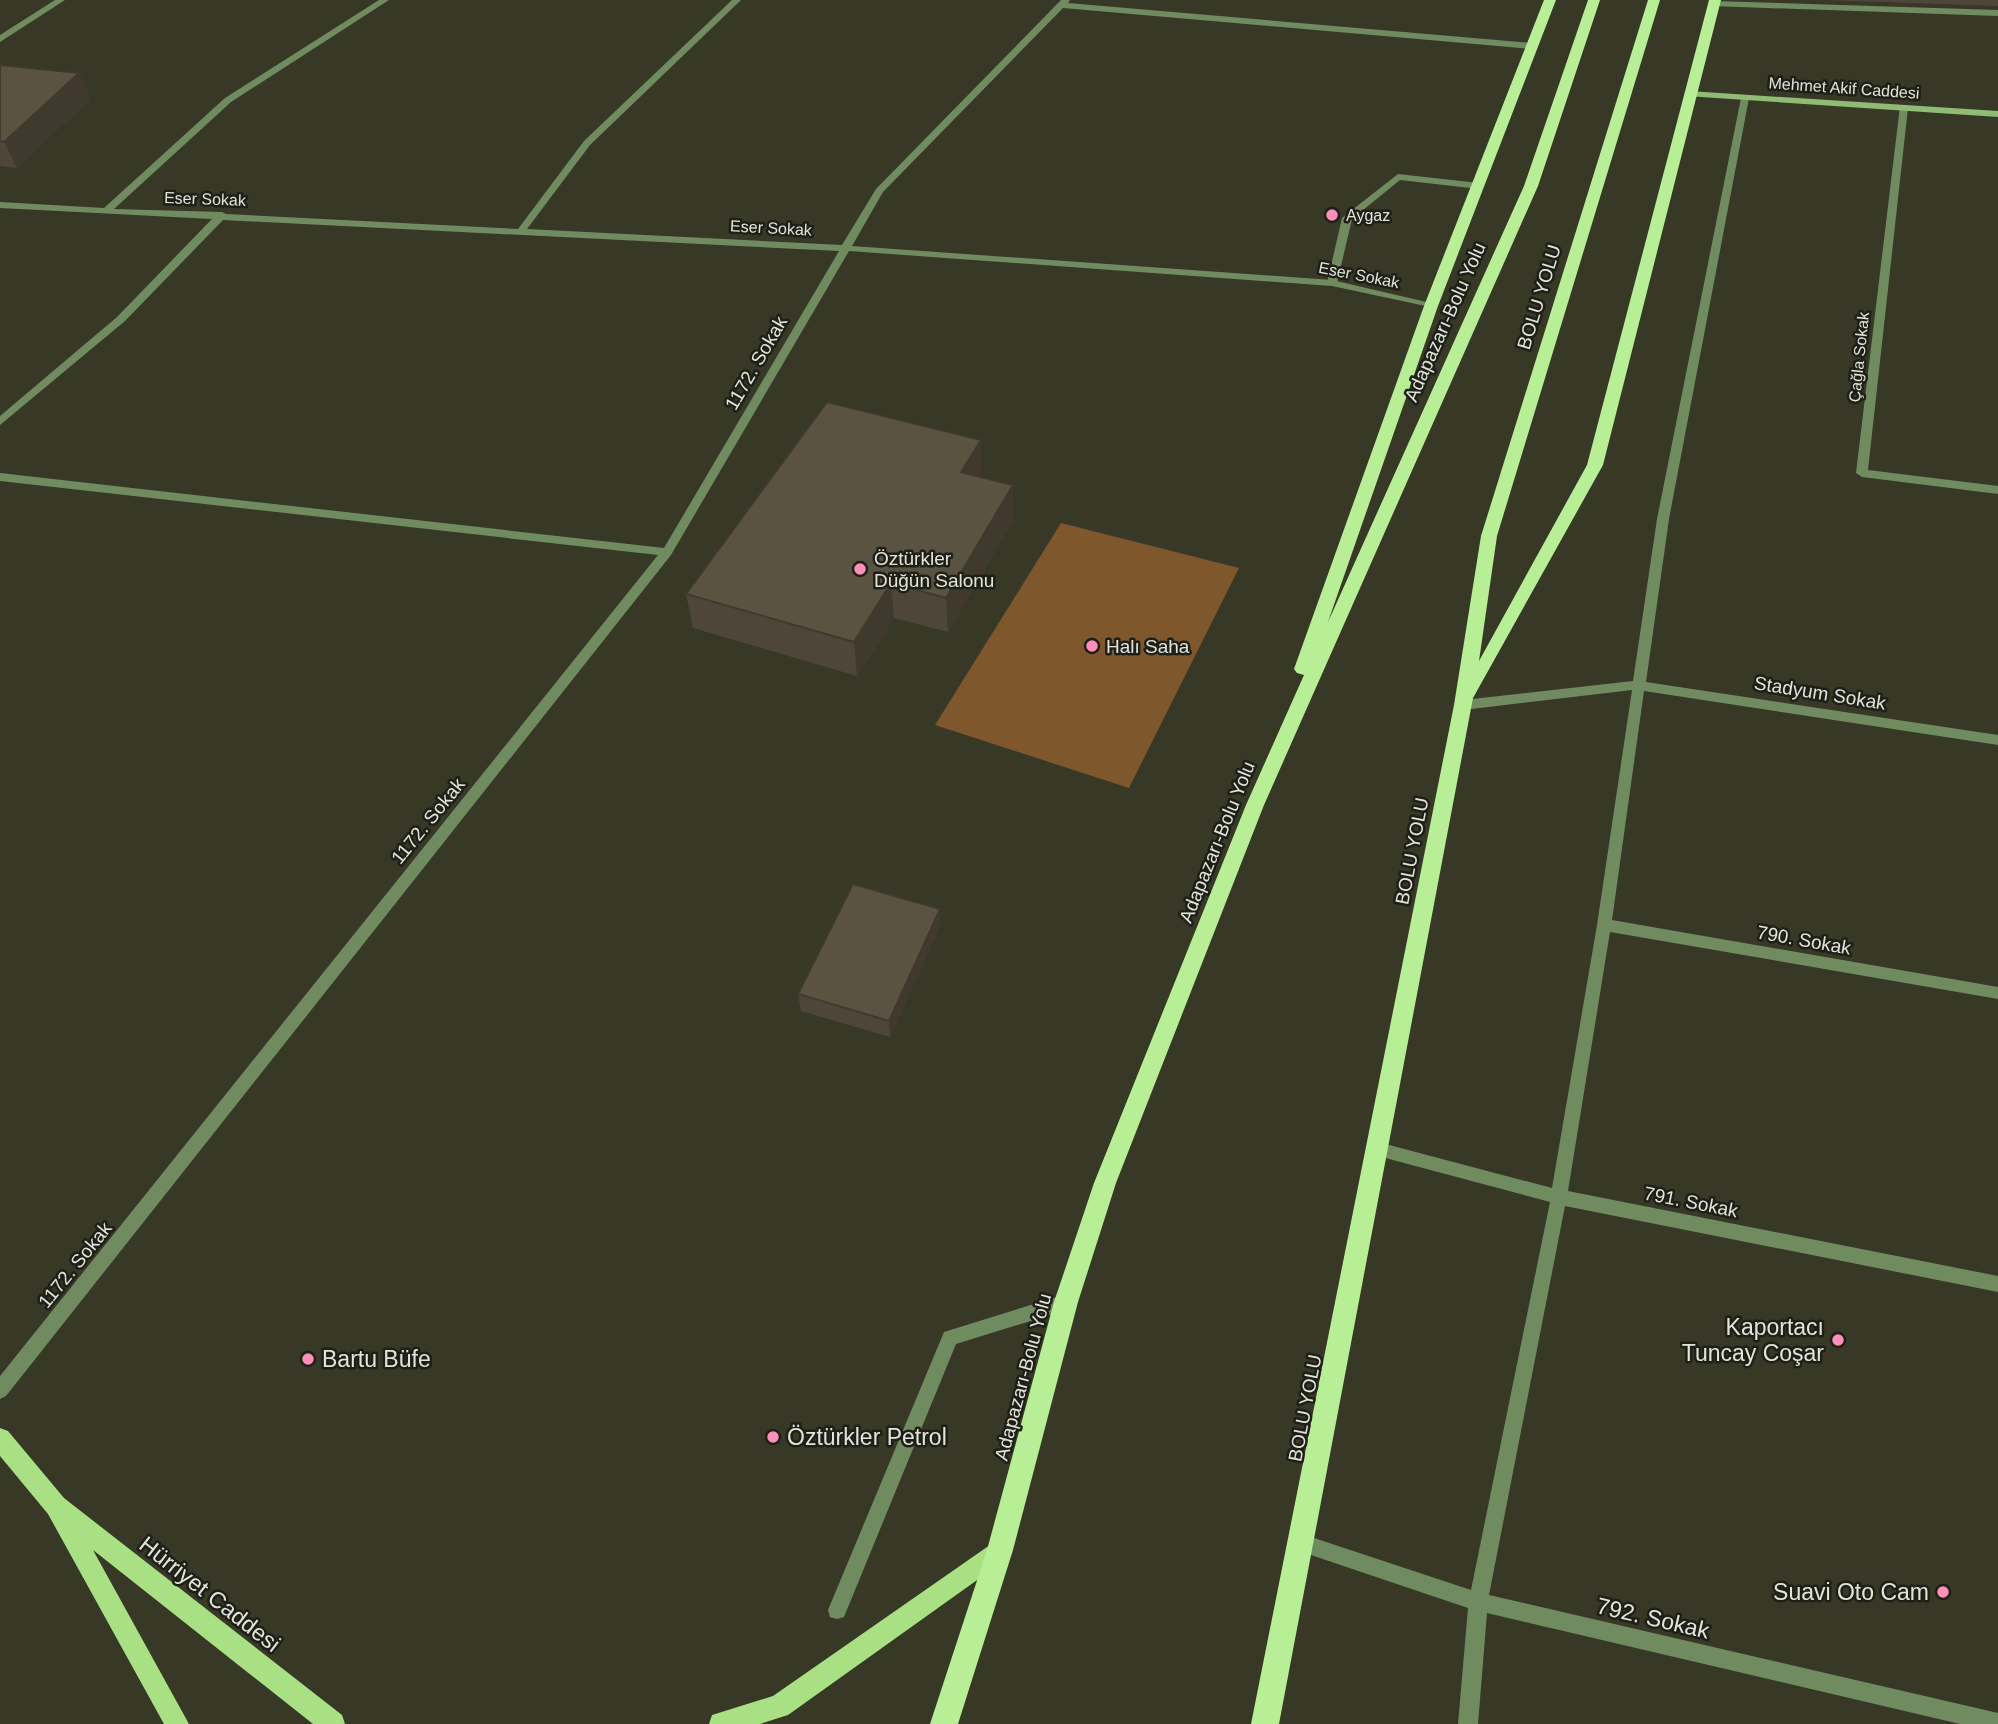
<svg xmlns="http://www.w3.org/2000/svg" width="1998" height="1724" font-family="Arial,sans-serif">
<rect width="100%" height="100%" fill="#373826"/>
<path fill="#7f572d" d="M1061 523 1239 568 1129 788 935 725Z"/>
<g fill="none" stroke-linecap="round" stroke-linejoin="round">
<path fill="#718b60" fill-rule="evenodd" d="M1398 174 1479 183 1484 186 1479 189 1400 180 1352 219 1337 283 1328 285 1327 283 1342 218Z
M1066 1294 1072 1296 1074 1302 1072 1308 956 1344 844 1617 837 1619 830 1617 828 1610 944 1332Z"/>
<path fill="#718b60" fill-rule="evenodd" d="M55 0H65L0 42V35Z
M379 0H389L231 102 114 209 222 212 226 214 518 229 584 141 732 0H741L590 145 527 229 842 245 876 189 1061 0H1070L1068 3 1532 43 1536 46 1532 49 1063 8 883 192 852 246 1332 280 1435 304V308L1332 286 849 251 671 555 6 1396 0 1399V1376L658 555 0 481V473L664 548 839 251 223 220 125 321 0 425V416L117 317 212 219 0 208V202L104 208 225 98Z
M1714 1 1998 10V16L1711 6V2Z
M1745 95 1749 98 1669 519 1646 682 1998 735V745L1644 691 1612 920 1998 987V999L1610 932 1568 1191 1998 1276V1292L1565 1206 1489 1595 1998 1713V1724H1960L1487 1613 1478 1724H1458L1468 1608 1302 1552 1295 1550 1293 1543 1295 1536 1302 1534 1471 1590 1550 1202 1378 1156 1372 1154 1370 1149 1372 1144 1378 1142 1552 1188 1597 925 1632 690 1463 710 1457 705 1463 700 1633 681 1657 519 1741 98Z
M1900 106 1908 108 1868 470 1998 486V494L1862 477 1856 473Z"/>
<path fill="#90bb75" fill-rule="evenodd" d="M1689 91 1998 111V117L1686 96 1685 94Z"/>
<path fill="#a9e084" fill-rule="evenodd" d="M0 1428 8 1431 64 1498 342 1715 345 1724H313L93 1550 189 1724H164L48 1514 0 1456Z
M1000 1538 1008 1542 1012 1550 1008 1558 788 1715 760 1724H709L712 1715 773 1696Z"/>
<path fill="#b8ee95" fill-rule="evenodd" d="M1544 0H1556L1438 306 1328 622 1524 186 1588 0H1600L1538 186 1264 805 1116 1183 1078 1302 1013 1550 958 1724H930L987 1550 1054 1302 1094 1183 1246 805 1304 675 1297 673 1294 669 1424 306Z
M1648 0H1660L1497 536 1479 661 1587 465 1709 0H1721L1603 465 1473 698 1279 1724H1251L1454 705 1481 536Z"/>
</g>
<path fill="#4e4739" d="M1824 0H1998V6Z
M0 65 79 73 90 99 17 168 0 166Z
M981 474 980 477 1013 520 948 632 894 618 857 676 693 628 686 594Z
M940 909V926L890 1037 801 1011 798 994Z"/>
<path fill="#403a2e" d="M79 73 90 99 17 168 4 142Z
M981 440V474L962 506 961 472Z
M1013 485V520L948 632 946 598Z
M891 583 894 618 857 676 854 642Z
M940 909V926L890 1037 889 1021Z"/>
<path fill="#5b5342" stroke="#403a2e" stroke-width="2" d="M0 65 79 73 4 142 0 141Z
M827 402 981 440 961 472 1013 485 946 598 891 583 854 642 686 594Z
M853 884 940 909 889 1021 798 994Z"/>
<g fill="#ff8eb9" stroke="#1e1f17" stroke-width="2.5">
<circle cx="1332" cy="215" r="7"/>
<circle cx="860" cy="569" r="7"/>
<circle cx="1092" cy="646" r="7"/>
<circle cx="1838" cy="1340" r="7"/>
<circle cx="308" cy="1359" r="7"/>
<circle cx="773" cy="1437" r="7"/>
<circle cx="1943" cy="1592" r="7"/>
</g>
<g text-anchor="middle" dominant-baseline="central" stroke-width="5" stroke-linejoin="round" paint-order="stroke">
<g font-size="16" fill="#e3e4d9" stroke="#1e1f17">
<text transform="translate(1844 88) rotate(4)">Mehmet Akif Caddesi</text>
<text transform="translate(205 199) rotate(2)">Eser Sokak</text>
<text transform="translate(771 228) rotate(3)">Eser Sokak</text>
<text transform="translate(1359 275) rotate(11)">Eser Sokak</text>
<text transform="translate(1859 357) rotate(-84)">Çağla Sokak</text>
</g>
<g font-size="16" fill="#e3e4d9" stroke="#1e1f17" text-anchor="start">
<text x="1346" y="215">Aygaz</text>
</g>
<g font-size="19" fill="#e3e4d9" stroke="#1e1f17">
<text transform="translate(1539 297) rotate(-73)">BOLU YOLU</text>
<text transform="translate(1445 322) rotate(-66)">Adapazarı-Bolu Yolu</text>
<text transform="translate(756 363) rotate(-60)">1172. Sokak</text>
<text transform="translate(1820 693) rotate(9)">Stadyum Sokak</text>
<text transform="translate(428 821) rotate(-51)">1172. Sokak</text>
<text transform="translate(1217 842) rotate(-68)">Adapazarı-Bolu Yolu</text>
<text transform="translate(1412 851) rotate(-79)">BOLU YOLU</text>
<text transform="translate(1804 940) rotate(10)">790. Sokak</text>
<text transform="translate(1691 1202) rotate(11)">791. Sokak</text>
<text transform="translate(75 1265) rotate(-51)">1172. Sokak</text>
<text transform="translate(1023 1377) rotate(-75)">Adapazarı-Bolu Yolu</text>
<text transform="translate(1305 1408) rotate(-79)">BOLU YOLU</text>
</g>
<g font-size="19" fill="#e3e4d9" stroke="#1e1f17" text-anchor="start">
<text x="874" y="558">Öztürkler<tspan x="874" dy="22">Düğün Salonu</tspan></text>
<text x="1106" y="646">Halı Saha</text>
</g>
<g font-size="23" fill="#e3e4d9" stroke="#1e1f17" text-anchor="end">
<text x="1824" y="1327">Kaportacı<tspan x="1824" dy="26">Tuncay Coşar</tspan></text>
<text x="322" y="1359" text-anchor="start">Bartu Büfe</text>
<text x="787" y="1437" text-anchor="start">Öztürkler Petrol</text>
<text x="1929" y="1592">Suavi Oto Cam</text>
</g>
<g font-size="23" fill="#e3e4d9" stroke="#1e1f17">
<text transform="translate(210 1594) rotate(38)">Hürriyet Caddesi</text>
<text transform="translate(1653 1618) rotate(13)">792. Sokak</text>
</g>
</g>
</svg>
